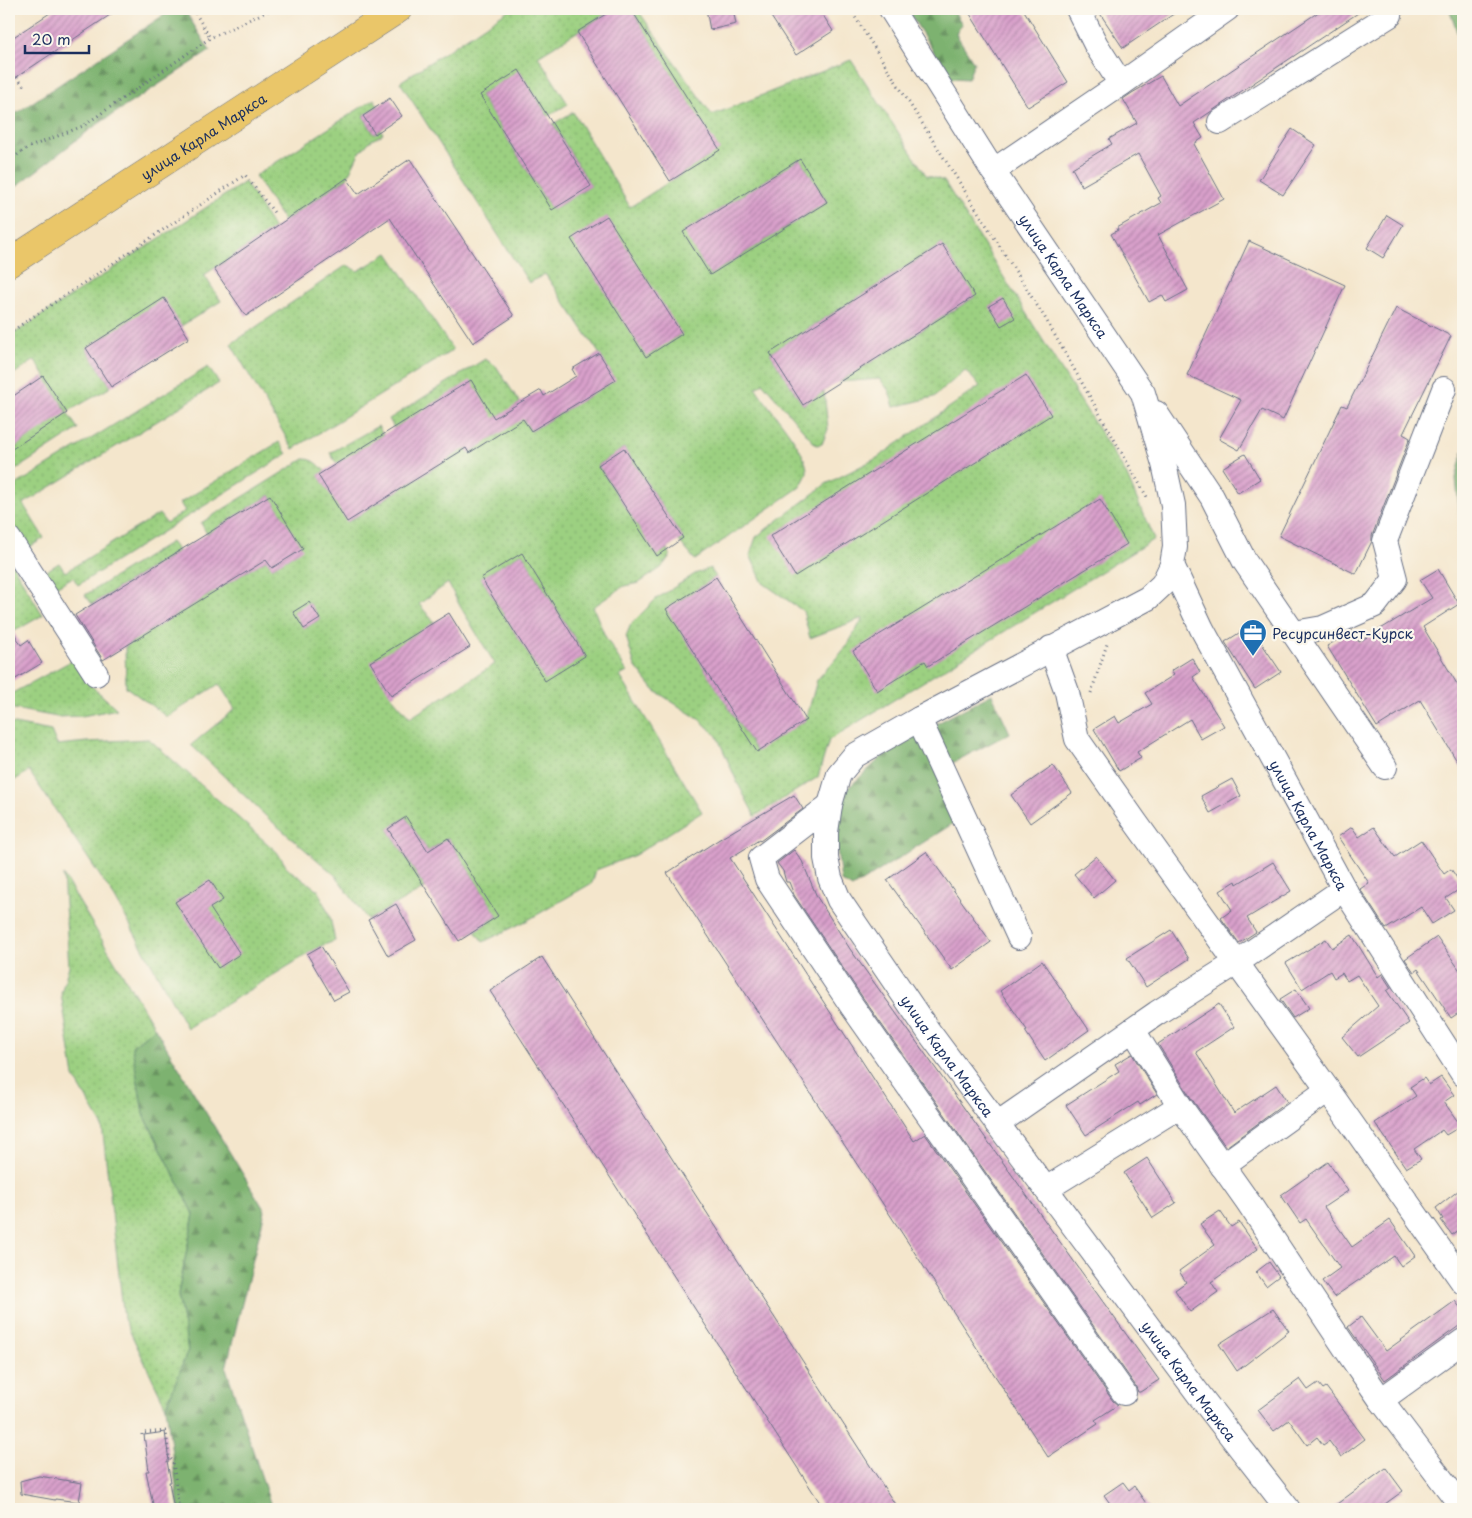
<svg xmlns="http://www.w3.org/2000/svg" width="1472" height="1518" font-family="'Playpen Sans',sans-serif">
<defs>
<pattern id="grass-dots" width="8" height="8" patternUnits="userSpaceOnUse" patternTransform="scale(1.25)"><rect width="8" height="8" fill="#9cd081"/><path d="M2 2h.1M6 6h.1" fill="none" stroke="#86b372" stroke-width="1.8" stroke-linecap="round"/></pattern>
<pattern id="forest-firs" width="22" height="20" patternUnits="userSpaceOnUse" patternTransform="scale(1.25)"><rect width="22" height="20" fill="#7db26f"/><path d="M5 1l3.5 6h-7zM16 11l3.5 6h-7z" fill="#66915e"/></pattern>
<pattern id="building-hatch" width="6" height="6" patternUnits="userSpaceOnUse" patternTransform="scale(1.25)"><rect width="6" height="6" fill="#d9a0cb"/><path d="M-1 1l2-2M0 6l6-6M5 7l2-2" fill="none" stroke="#af83a8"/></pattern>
</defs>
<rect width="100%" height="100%" fill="#fbf7ec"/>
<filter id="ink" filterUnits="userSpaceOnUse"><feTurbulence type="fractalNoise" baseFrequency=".02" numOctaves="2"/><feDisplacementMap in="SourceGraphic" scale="10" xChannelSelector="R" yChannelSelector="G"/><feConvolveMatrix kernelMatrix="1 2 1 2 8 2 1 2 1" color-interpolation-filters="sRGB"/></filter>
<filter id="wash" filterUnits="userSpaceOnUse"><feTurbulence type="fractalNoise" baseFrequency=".0096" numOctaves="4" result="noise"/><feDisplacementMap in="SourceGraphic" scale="20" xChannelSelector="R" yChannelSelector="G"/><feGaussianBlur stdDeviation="1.12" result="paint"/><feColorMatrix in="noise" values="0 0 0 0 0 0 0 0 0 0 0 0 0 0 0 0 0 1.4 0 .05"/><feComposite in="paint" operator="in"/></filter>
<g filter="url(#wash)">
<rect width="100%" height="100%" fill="#f4e6cc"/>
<path fill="url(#grass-dots)" stroke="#5c8070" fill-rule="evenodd" d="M510 9H614L538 56 568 104 548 116 519 71 480 95 552 210 591 186 553 124 573 112 630 207 719 150 631 9H637L712 115 851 60 926 175 944 181 1126 474 1154 539 829 740 818 777 755 816 737 782 717 736 700 720 654 690 635 666 626 636 631 624 656 599 695 574 710 568 716 577 667 609 756 751 806 720 817 680 847 646 863 618 810 638 803 611 763 583 750 555 756 537 826 484 877 458 980 386 965 370 934 397 894 407 889 391 880 379 839 382 975 297 942 244 770 353 803 405 824 391 828 429 822 444 816 445 763 383 756 388C767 407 809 451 807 473 806 477 802 483 800 487L695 560 679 541 683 538 624 448 598 465 657 555 667 549 670 556 661 568 639 583 624 586 593 607 605 636 627 672 620 676 702 812 635 855 596 870 592 883 528 920 483 942 475 931 498 916 448 838 428 851 406 817 388 829 425 888 368 920 335 875 269 819 191 745 235 709 219 684 167 717 126 687 125 646 266 560 272 568 302 549 270 495 207 534 201 523 304 459C314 459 318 464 325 471L319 476 348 522 466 448 469 453 502 432 394 428 389 419 485 359 496 366 520 403 516 406 531 431 615 380 599 353 545 274 529 283 400 82ZM800 159 827 202 710 275 684 232ZM522 553 585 655 545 680 481 578ZM448 583 460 606 495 664 410 718 391 696 434 622 419 604ZM309 602 320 619 304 629 294 612Z
M374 99 378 106 363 116 374 134 381 130 383 134 370 141 359 153 347 178 284 221 255 176Z
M245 182 274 229 204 275 221 301 181 326 86 348 111 387 67 412 78 429 9 474V451L67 412 35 360 9 377V337Z
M388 253 453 350 293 449 231 344 347 265 358 271Z
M208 367 219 383 23 504 44 538 25 550 9 523V492L11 488Z
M378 426 383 435 337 464 330 453Z
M279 442 287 454 78 585 73 577 52 589 43 573 59 563 65 572 159 514 166 523 185 511 180 503Z
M171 542 178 551 92 604 85 595Z
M9 559 43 615 13 632 9 624Z
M73 660 86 681 117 709 82 716 57 717 9 708V695Z
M9 723 51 731 57 745 87 742 149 739 277 852 288 869 318 890 330 917 335 941 321 946 187 1028 115 898 29 771 9 784Z
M63 875 155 1028 132 1046 143 1113 194 1214 178 1294 188 1350 166 1407 124 1319 102 1125 74 1077 61 993 69 966Z"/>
<path fill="url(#forest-firs)" stroke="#4c7066" d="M173 9H184L210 51 92 128 9 192V118Z
M907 9H953L962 24 956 34 974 63 968 79 950 78Z
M1449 9H1463V43L1458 35Z
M1463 451V552L1456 478Z
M992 694 1010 733 937 771 957 821 852 888 841 881 834 823 847 789 884 755 934 725Z
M155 1028 265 1211 226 1368 272 1509H179L166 1407 188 1350 178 1294 194 1214 143 1113 132 1046Z"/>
<g id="blocks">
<path fill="url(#building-hatch)" d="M56 9H119L9 82V40Z
M614 9H631L720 150 670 181 577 32Z
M706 9H733L736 24 710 30Z
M766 9H819L833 31 796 55Z
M979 9H1023L1068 82 1028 107 970 14Z
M1097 9H1181L1123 48Z
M1323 9H1364L1194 123 1203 138 1194 144 1224 199 1158 235 1188 290 1166 302 1162 295 1149 302 1111 234 1118 230 1117 228 1161 203 1158 198 1161 196 1138 154 1082 186 1072 168 1112 144 1109 139 1137 123 1123 99 1132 93 1161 76 1178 106Z
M519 70 591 186 552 210 480 95Z
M390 98 402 116 375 134 363 116Z
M1292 129 1316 145 1283 195 1259 180Z
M410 159 514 316 473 343 390 218 246 316 214 269 347 178 358 194Z
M800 159 827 202 710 275 683 232Z
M1387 215 1403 225 1383 258 1367 248Z
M607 216 682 334 646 357 571 239Z
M1249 241 1345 285 1283 420 1262 410 1239 450 1219 439 1241 400 1187 375Z
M942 244 975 296 803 405 770 353Z
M164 298 189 338 111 387 86 348Z
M1003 298 1015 318 1001 326 989 306Z
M1396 308 1451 336 1403 434 1410 438 1372 536V541L1356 574 1279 536 1342 405 1347 407Z
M599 353 616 380 531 431 523 419 469 453 466 448 347 522 318 475 471 380 494 418 541 390 544 396 576 376 572 369Z
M1026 375 1051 415 795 576 770 536Z
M43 376 67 413 9 451V399Z
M624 448 683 538 657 556 598 465Z
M1245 454 1260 479 1238 493 1222 468Z
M270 495 303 549 272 568 266 560 103 660 75 615Z
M1100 499 1127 544 928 666 925 661 877 691 853 651Z
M522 553 585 656 545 681 481 578Z
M1438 569 1459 604 1423 627 1463 694V771L1420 700 1377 727 1327 646 1352 631 1359 642 1432 598 1420 580Z
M716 577 806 720 757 752 666 609Z
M309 602 320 619 304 629 293 612Z
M449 613 470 647 391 696 370 662Z
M9 624 21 645 28 640 42 663 9 683Z
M1250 626 1281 672 1255 689 1225 642Z
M1192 658 1200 672 1193 677 1224 726 1201 739 1190 719 1137 752 1141 758 1119 771 1094 729 1115 716 1119 723 1152 704 1145 693 1174 675 1171 671Z
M1053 765 1072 793 1030 823 1011 795Z
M1232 779 1241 796 1210 813 1201 796Z
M794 795 803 809 760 841 759 840 730 858 914 1141 925 1134 1113 1401 1118 1405 1095 1420 1098 1424 1048 1457 667 873 718 840Z
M406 817 428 851 448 838 498 916 459 941 388 829Z
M1352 827 1359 837 1374 827 1395 857 1421 840 1444 874 1451 869 1463 887 1446 898 1454 910 1432 924 1421 907 1386 929 1360 889 1369 883 1338 837Z
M794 850 802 861 817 897 850 949 1159 1380 1140 1392H1138L1135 1385 863 998 794 895 789 882H786L783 871 777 863Z
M926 852 991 942 952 970 887 880Z
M1096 856 1115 880 1094 898 1074 874Z
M1273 862 1291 891 1247 918 1256 932 1239 943 1221 918 1232 910 1220 891 1236 881 1237 884Z
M210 880 223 900 210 908 240 954 218 968 175 902Z
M396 904 416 940 388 956 368 920Z
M1171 930 1189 959 1146 987 1127 958Z
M1352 935 1378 977 1382 974 1391 988 1387 991 1409 1023 1358 1057 1342 1037 1378 1006 1357 975 1347 981 1342 973 1334 978 1330 971 1302 989 1286 963 1326 939 1332 948Z
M1437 937 1463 975V1010L1451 1018 1418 969 1414 972 1405 959Z
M321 946 349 992 334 1000 307 954Z
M542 957 898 1509H824L490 991Z
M1042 961 1089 1030 1045 1061 1025 1031 1027 1030 1000 991Z
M1296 989 1309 1008 1293 1018 1280 999Z
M1219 1004 1234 1027 1196 1052 1234 1113 1276 1085 1287 1102 1226 1147 1191 1098 1158 1044Z
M1132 1054 1157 1094 1140 1105 1138 1102 1086 1135 1066 1105 1119 1071 1115 1064Z
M1441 1077 1454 1095 1444 1102 1461 1126 1446 1135 1442 1130 1414 1149 1421 1159 1406 1168 1375 1123 1416 1096 1410 1087 1424 1078 1429 1085Z
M1147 1158 1176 1203 1153 1218 1124 1173Z
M1328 1162 1348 1191 1324 1207 1352 1247 1390 1220 1415 1256 1401 1266 1394 1256 1334 1297 1322 1281 1340 1268 1306 1219 1300 1223 1281 1195Z
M1463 1187V1227L1452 1235 1441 1220 1443 1219 1436 1208Z
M1220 1211 1231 1227 1239 1222 1258 1249 1211 1282 1218 1292 1190 1312 1175 1290 1186 1282 1179 1271 1215 1245 1200 1224Z
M1269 1262 1279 1276 1266 1286 1256 1272Z
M1455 1301 1463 1311V1323L1385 1380 1348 1327 1361 1317 1386 1351Z
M1273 1309 1289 1331 1237 1371 1219 1344Z
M1300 1379 1308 1390 1318 1383 1323 1389 1326 1387 1365 1439 1341 1457 1329 1441 1323 1445 1317 1437 1307 1445 1289 1420 1274 1431 1258 1410Z
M165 1432 169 1461H167L171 1482H169L174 1509H154L146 1471H149L144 1435Z
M1386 1468 1403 1491 1378 1509H1330Z
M39 1476 82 1483 79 1502 55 1499V1500L21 1494 20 1481Z
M1123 1482 1129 1490 1134 1486 1150 1509H1114L1104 1495Z"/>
</g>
</g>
<g filter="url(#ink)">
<use href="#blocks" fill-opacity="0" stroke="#676f84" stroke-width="1"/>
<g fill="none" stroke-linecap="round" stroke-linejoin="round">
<defs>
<g id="minor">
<path id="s1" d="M891 9 993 171 1143 393 1164 464 1173 505 1175 547 1172 565 1163 584 1148 598 919 719 854 756 839 774 830 805 826 832V858L830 878 839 900 929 1032 1203 1400 1288 1509"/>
<path d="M1078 9 1096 45 1121 84"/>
<path d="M1220 122 1390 15 1388 9"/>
<path d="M993 171 1121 84 1227 9"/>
<path d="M1156 413 1212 497 1245 562 1385 767"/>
<path d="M9 539 96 674"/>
<path id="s2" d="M1172 565 1202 629 1344 889 1463 1074"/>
<path d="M1294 633 1323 628 1375 605 1395 579 1385 541 1444 389"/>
<path d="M1051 648 1067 692 1077 739 1136 823 1328 1090 1463 1282"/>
<path d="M919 719 1019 937"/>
<path d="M830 805 761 858 767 879 852 1006 1124 1393"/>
<path d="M1133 1030 1180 1106 1248 1202 1352 1358 1381 1400 1463 1508"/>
<path d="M997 1124 1157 1013 1236 963 1344 889"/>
<path d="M1222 1166 1328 1090"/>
<path d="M1046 1189 1180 1106"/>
<path d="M1381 1400 1463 1341"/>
</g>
<g id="major">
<path id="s3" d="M9 263 398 9"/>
</g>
</defs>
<use href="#minor" stroke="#676f84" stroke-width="26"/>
<use href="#major" stroke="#676f84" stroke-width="29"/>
<path stroke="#676f84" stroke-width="3" stroke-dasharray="1 4" stroke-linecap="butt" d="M193 9 210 38
M850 9 1045 318 1147 497
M17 77 25 88
M9 161 27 148 83 126 210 38 272 9
M9 333 245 175 276 215
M1091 693 1107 644
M142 1435V1433L166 1431 169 1457 173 1461 179 1509"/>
<use href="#minor" stroke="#fff" stroke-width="24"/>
<use href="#major" stroke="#eac669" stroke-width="28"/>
</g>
</g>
<defs>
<symbol id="office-pin" viewBox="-11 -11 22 30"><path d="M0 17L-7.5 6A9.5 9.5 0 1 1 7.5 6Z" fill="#1f6fb2" stroke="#fbf7ec"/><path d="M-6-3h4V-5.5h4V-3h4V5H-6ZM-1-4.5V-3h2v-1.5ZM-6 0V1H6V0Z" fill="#fff"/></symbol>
</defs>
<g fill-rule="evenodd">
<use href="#office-pin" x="1237" y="617" width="32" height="43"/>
</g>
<g text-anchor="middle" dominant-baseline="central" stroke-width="4.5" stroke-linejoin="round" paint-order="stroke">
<g font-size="14" fill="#1b2f5e" stroke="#fbf7ec">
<text stroke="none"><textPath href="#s3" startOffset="232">улица Карла Маркса</textPath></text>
<text stroke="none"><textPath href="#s1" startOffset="318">улица Карла Маркса</textPath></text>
<text stroke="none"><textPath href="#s2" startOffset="294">улица Карла Маркса</textPath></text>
<text stroke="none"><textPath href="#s1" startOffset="1354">улица Карла Маркса</textPath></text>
<text stroke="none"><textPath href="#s1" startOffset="1759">улица Карла Маркса</textPath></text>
</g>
<g font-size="14" fill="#1b2f5e" stroke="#fbf7ec" text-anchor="start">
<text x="1272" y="633">Ресурсинвест-Курск</text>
</g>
</g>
<rect width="1472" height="1518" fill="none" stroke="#fbf7ec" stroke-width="30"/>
<path d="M25 45v8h64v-8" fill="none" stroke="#1b2f5e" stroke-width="2.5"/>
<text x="32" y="45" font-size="15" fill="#1b2f5e" stroke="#fbf7ec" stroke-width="4" paint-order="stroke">20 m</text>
</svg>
